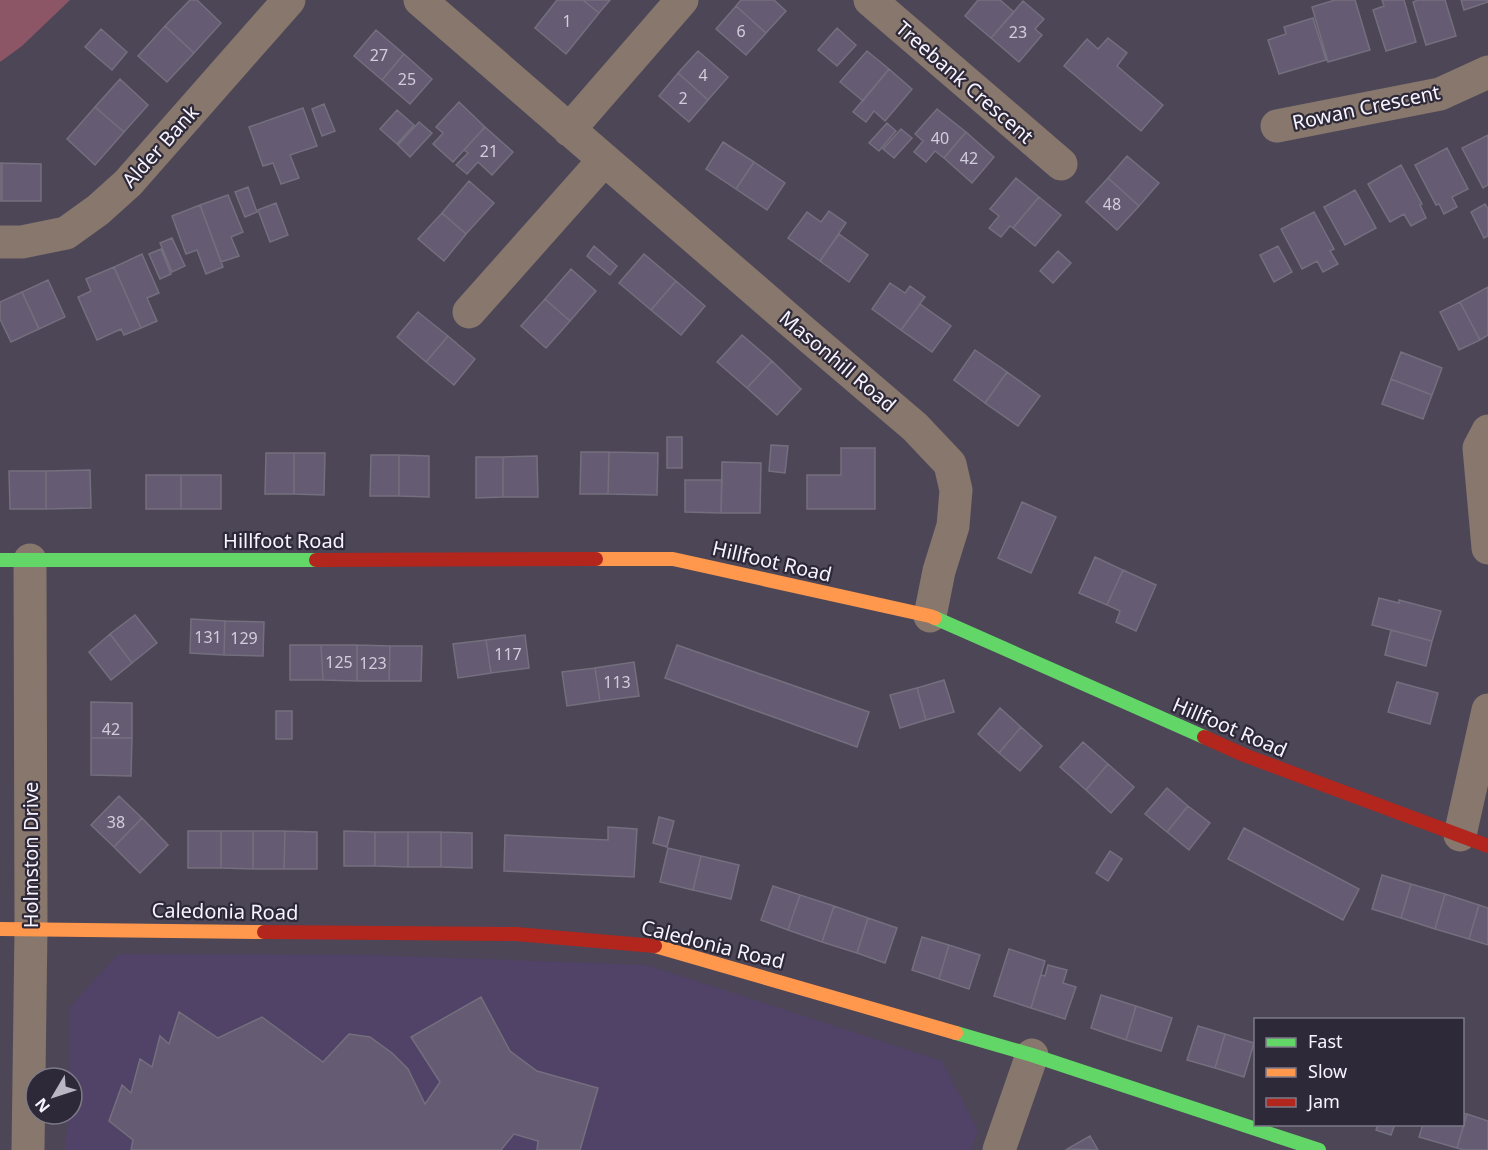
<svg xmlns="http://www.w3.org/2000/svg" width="1488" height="1150" font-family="'Noto Sans',sans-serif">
<rect width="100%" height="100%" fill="#4c4657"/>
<path fill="#514367" d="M118 954 370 955 647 965 942 1061 978 1131 971 1150H65L68 1114H72V1078H69V1008Z"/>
<path fill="#8d5667" d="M0 0H70L22 46 0 62Z"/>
<path fill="#655c73" stroke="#746f7e" stroke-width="1.5" d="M190 0H197L221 23 194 53 165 26Z
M557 0H583L599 13 566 54 535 28Z
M583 0H610L599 13Z
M741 0H774L786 11 766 33 736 6Z
M978 0H1000L1014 12 991 38 965 16Z
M1335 0H1355L1370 50 1328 62 1312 7Z
M1382 0H1404L1416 42 1386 51 1373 10 1384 6Z
M1416 0H1445L1456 36 1426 45 1413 2 1416 1Z
M1461 0H1488V2L1464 10Z
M1023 1 1044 19 1035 29 1042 35 1019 62 991 38Z
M736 6 766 33 746 55 716 29Z
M1313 18 1326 60 1279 74 1268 40 1286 34 1284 27Z
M165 26 194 53 167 82 138 56Z
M837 28 856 45 837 66 818 50Z
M101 29 127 52 112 70 85 47Z
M376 30 404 54 382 80 354 56Z
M1108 38 1127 53 1117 66 1163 105 1141 131 1064 66 1087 39 1098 49Z
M698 51 728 77 708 100 678 73Z
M867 51 889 69 863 101 840 82Z
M404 54 432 79 410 104 382 80Z
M889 69 912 89 885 121 874 111 866 122 853 112Z
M678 73 708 100 689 122 659 96Z
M120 79 148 105 124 132 95 107Z
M459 102 485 127 453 162 433 144 443 133 436 127Z
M324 104 335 131 322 136 312 109Z
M95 107 124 132 95 165 67 139Z
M303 108 317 146 290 155 299 178 281 184 273 163 263 166 249 127Z
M937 109 966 132 944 158 935 151 926 162 914 152 923 141 915 134Z
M397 110 414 125 397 144 380 129Z
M419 122 432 133 410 157 398 145Z
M887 123 896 131 879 151 869 143Z
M485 127 513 152 492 175 478 162 467 174 456 165 468 153 464 150Z
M901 129 912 138 894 158 883 149Z
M966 132 994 157 972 183 944 158Z
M1488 135V185L1483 188 1462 148Z
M723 142 754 162 736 189 706 169Z
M1447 148 1468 189 1452 197 1457 207 1444 214 1439 204 1436 205 1415 165Z
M1127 156 1159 183 1139 206 1108 178Z
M754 162 785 183 767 210 736 189Z
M0 163H2V201H0Z
M2 163 41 164V201H2Z
M1401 165 1422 204 1420 205 1426 218 1411 226 1404 214 1390 222 1368 184Z
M1016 178 1039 197 1013 228 1010 226 1001 237 989 228 999 216 990 209Z
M1108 178 1139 206 1117 230 1086 202Z
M469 181 494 203 466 234 442 213Z
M248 187 257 212 245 217 235 192Z
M1355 190 1376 228 1345 245 1324 207Z
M228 195 243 232 231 237 239 256 221 262 200 205Z
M1039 197 1061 215 1035 246 1013 228Z
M276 203 288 235 270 242 258 210Z
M1485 204 1488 209V236L1484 238 1471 212Z
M200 205 223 267 206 274 197 250 186 254 172 216Z
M829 211 846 223 820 261 788 238 807 212 821 222Z
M1314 212 1334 249 1330 251 1338 264 1323 272 1317 261 1302 269 1281 229Z
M442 213 466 234 444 261 418 239Z
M839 234 868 255 849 282 820 261Z
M172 238 185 266 172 272 160 243Z
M594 246 617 266 610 275 587 256Z
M1278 246 1292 272 1274 282 1260 255Z
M161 249 171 274 160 279 149 254Z
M1058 251 1071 263 1053 283 1040 271Z
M142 254 159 293 147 298 157 321 141 328 114 267Z
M644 254 676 281 651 310 619 283Z
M114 267 141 328 124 335 121 329 97 340 78 297 91 291 86 279Z
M571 269 596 291 570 321 545 299Z
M48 280 65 317 39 329 22 292Z
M676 281 705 306 681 335 651 310Z
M890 283 905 293 910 286 925 297 901 330 872 309Z
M1488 287V335L1480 340 1460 302Z
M22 292 39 329 11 342 0 319V302Z
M545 299 570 321 546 348 521 326Z
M1460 302 1480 340 1459 350 1440 312Z
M920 304 951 326 932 352 901 330Z
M418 312 448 336 426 362 397 337Z
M742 335 772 361 747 388 717 362Z
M448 336 475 359 454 385 426 362Z
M975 350 1007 372 985 403 954 380Z
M1401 352 1442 368 1432 395 1391 379Z
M772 361 801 389 777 415 747 388Z
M1007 372 1040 396 1018 426 985 403Z
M1391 379 1432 395 1423 419 1382 404Z
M667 437H682V468H667Z
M771 445 788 446 785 473 769 471Z
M841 448H875V509H807V475H841Z
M581 452H609L608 494H580Z
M609 452 658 453 657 495 608 494Z
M266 453H294V494H265Z
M294 453H325L324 495 294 494Z
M371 455H399V496H370Z
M399 455 429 456V497L399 496Z
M537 456 538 497H503V457Z
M476 457H503V497L476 498Z
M722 462 761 463 760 513H721Z
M90 470 91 508 46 509V471Z
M9 471H46V509H10Z
M146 475H181V509H146Z
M181 475H221V509H181Z
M685 480H722L721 513 685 512Z
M1022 502 1056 517 1031 573 998 558Z
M1095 557 1123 570 1107 605 1079 593Z
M1123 570 1156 585 1136 631 1116 622 1120 611 1107 605Z
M1379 598 1399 603V600L1441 611 1432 641 1372 625Z
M135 615 157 643 132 663 110 634Z
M191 619 225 621 224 655 190 653Z
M225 621 264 622 263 656 224 655Z
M1391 630 1432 641 1426 666 1385 655Z
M110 634 132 663 111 680 89 652Z
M525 635 529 668 491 673 486 640Z
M486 640 491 673 458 678 453 644Z
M290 645H321L323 680H290Z
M321 645H357V681L323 680Z
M357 645 390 646 389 681H357Z
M677 645 869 712 857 747 665 678Z
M390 646H422L421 681H389Z
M634 662 639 696 600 701 595 668Z
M595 668 600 701 567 706 562 672Z
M944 680 954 712 926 720 917 688Z
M1397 682 1438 693 1430 724 1388 712Z
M917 688 926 720 900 728 890 695Z
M91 702 132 703V738H91Z
M1000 708 1021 727 999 753 978 734Z
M276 711H292V739H276Z
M1021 727 1042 746 1020 771 999 753Z
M91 738H132L131 776 91 775Z
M1083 742 1108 764 1086 790 1060 767Z
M1108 764 1134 787 1111 813 1086 790Z
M1167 788 1188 806 1167 832 1145 814Z
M119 796 142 818 114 847 91 825Z
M1188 806 1210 823 1189 850 1167 832Z
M659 817 674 821 667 847 653 843Z
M142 818 168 845 140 873 114 847Z
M608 827 637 829 634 877 504 871 505 835 608 840Z
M1244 828 1359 889 1343 920 1228 859Z
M188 831H221V868H188Z
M221 831H253V869L221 868Z
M253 831H285L284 869H253Z
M285 831 317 832V869H284Z
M344 831 375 832V866H344Z
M375 832H408V867L375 866Z
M408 832H441V867H408Z
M441 832 472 833V868L441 867Z
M668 848 701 856 693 890 660 882Z
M1110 851 1122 859 1108 881 1096 873Z
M701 856 739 865 731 899 693 890Z
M1382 875 1411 884 1401 918 1372 909Z
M1411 884 1445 894 1435 929 1401 918Z
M773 886 800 895 788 930 761 920Z
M1445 894 1479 905 1469 939 1435 929Z
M800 895 834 906 822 942 788 930Z
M1479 905 1488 908V945L1469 939Z
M834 906 868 918 857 953 822 942Z
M868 918 897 928 885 963 857 953Z
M922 937 949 945 939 979 912 970Z
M949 945 980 955 969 989 939 979Z
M1009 949 1045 961 1031 1008 994 996Z
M1048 965 1067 970 1063 983 1076 987 1065 1019 1031 1008 1041 975 1045 976Z
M1101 995 1136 1006 1126 1040 1091 1028Z
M481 997 510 1051 537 1071 598 1088 580 1150H537L538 1141 514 1134 501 1150H131L133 1140 109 1121 122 1085 131 1093 140 1059 152 1067 160 1036 169 1044 179 1012 218 1038 262 1017 323 1062 349 1034 370 1037 392 1053 408 1069 425 1104 440 1082 411 1037Z
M1136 1006 1172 1018 1161 1051 1126 1040Z
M1198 1026 1225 1034 1215 1068 1187 1060Z
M1225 1034 1254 1043 1244 1077 1215 1068Z
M1462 1113 1467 1114 1457 1148 1419 1137 1423 1124H1462Z
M1467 1114 1488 1121V1150H1464L1457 1148Z
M1378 1124H1395L1391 1135 1376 1130Z
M1090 1136 1098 1150 1067 1149Z"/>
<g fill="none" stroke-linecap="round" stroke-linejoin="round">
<path stroke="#87776c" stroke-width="33" d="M420 0 793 323 915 427 950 464 956 490 953 526 939 571 930 616
M870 0 1061 164
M1277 126 1440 94 1488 72
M569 130 682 0
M0 242H22L66 233 98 210 128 183 289 0
M469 312 604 160
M1488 431 1479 448 1488 548
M1460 835 1488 710
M28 1150 31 929 30 560
M999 1150 1032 1055"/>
<path stroke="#63d668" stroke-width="14" d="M0 560H316
M935 618 1204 737
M956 1033 1032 1055 1319 1150"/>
<path stroke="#ff974d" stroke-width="14" d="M596 559H673L930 616 935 618
M0 929 264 932
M655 946 956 1033"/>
<path stroke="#b3261e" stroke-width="14" d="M316 560 596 559
M1204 737 1244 755 1488 846
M264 932 516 934 655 946"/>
</g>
<g text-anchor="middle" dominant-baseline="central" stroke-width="4.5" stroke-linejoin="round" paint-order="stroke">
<g font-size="16" fill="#d2cddc">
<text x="567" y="21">1</text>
<text x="741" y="31">6</text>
<text x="1018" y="32">23</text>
<text x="379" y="55">27</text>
<text x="703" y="75">4</text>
<text x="407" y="79">25</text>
<text x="683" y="98">2</text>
<text x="940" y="138">40</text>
<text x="489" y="151">21</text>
<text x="969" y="158">42</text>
<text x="1112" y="204">48</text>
<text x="208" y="637">131</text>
<text x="244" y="638">129</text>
<text x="508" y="654">117</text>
<text x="339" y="662">125</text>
<text x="373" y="663">123</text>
<text x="617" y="682">113</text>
<text x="111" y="729">42</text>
<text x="116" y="822">38</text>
</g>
<g font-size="20" fill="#f7f3ff" stroke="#2e2938">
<text transform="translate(965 82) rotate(41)">Treebank Crescent</text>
<text transform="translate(1366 107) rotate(-12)">Rowan Crescent</text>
<text transform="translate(160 146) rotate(-48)">Alder Bank</text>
<text transform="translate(838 361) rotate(40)">Masonhill Road</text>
<text x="284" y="540">Hillfoot Road</text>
<text transform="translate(772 561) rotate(13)">Hillfoot Road</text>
<text transform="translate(1230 727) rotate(23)">Hillfoot Road</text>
<text transform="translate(30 855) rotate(-90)">Holmston Drive</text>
<text transform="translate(225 911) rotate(1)">Caledonia Road</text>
<text transform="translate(713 944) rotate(14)">Caledonia Road</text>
</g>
</g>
<rect x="1254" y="1018" width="210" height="108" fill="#2e2938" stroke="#7e7a88" stroke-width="1.5"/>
<rect x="1266" y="1038" width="30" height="9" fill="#63d668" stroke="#7e7a88" stroke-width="1.5"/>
<text x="1308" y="1048" font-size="18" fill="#f7f3ff">Fast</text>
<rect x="1266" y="1068" width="30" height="9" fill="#ff974d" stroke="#7e7a88" stroke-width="1.5"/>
<text x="1308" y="1078" font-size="18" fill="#f7f3ff">Slow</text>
<rect x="1266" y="1098" width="30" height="9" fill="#b3261e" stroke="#7e7a88" stroke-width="1.5"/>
<text x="1308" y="1108" font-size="18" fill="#f7f3ff">Jam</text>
<g transform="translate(54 1096) rotate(231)"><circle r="28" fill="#2e2938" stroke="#7e7a88" stroke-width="1.5"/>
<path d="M0-4.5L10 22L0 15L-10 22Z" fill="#bbb6c4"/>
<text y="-9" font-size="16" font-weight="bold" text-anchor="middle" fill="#f7f3ff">N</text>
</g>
</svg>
